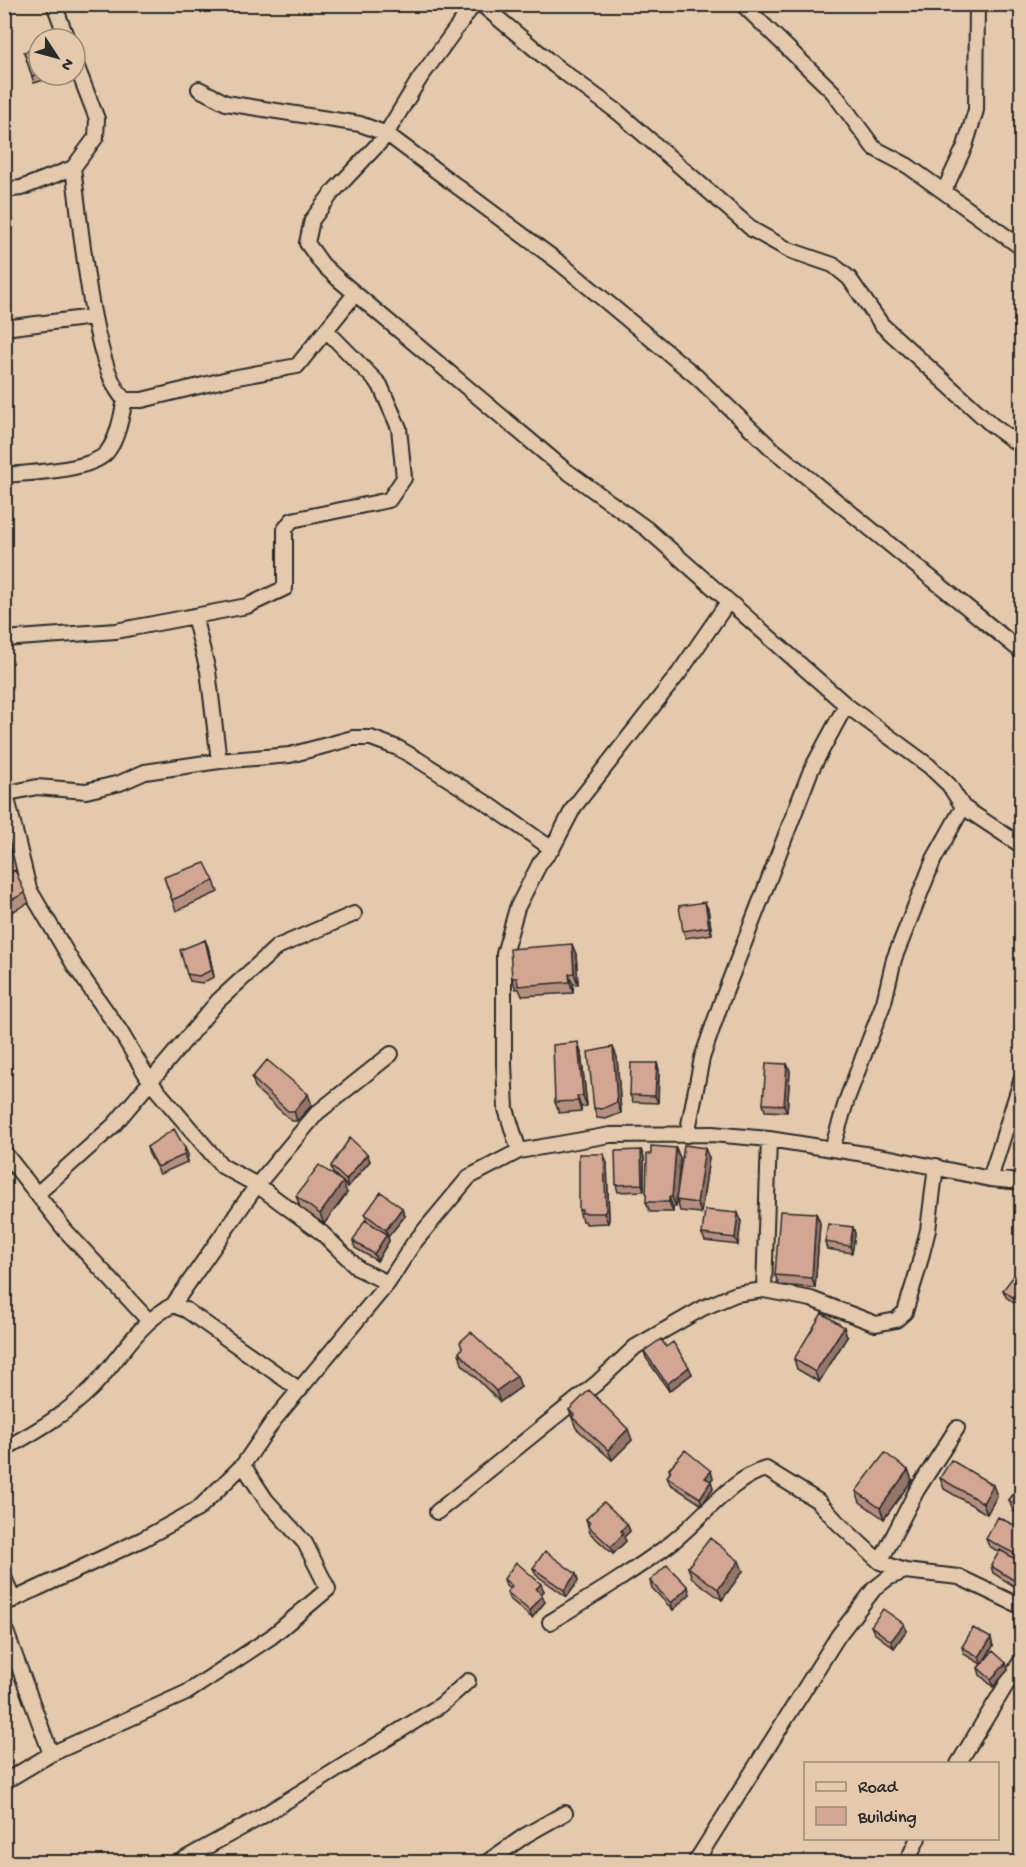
<svg xmlns="http://www.w3.org/2000/svg" width="1026" height="1867" font-family="'Gochi Hand',sans-serif">
<rect width="100%" height="100%" fill="#e4c9ac"/>
<filter id="ink" filterUnits="userSpaceOnUse"><feTurbulence type="fractalNoise" baseFrequency=".0167" numOctaves="2"/><feDisplacementMap in="SourceGraphic" scale="12" xChannelSelector="R" yChannelSelector="G"/><feConvolveMatrix kernelMatrix="1 2 1 2 8 2 1 2 1" color-interpolation-filters="sRGB"/></filter>
<g filter="url(#ink)">
<g fill="none" stroke-linecap="round" stroke-linejoin="round">
<defs>
<path id="street" d="M54 4 67 39
M474 4 420 78 383 139 332 193 312 220 307 243 322 264 338 279 564 469 647 529 846 705 929 766 949 785 963 807 1022 846
M481 4 554 65 619 113 753 230 789 250 833 265 849 278 882 325 992 425 1022 447
M742 4 833 92 874 148 908 166 1022 248
M199 89 226 103 360 124 387 134 560 263 697 377 770 447 1022 652
M73 168C80 216 92 371 125 400H142L232 378 297 366 355 294
M4 190 21 188 73 168 96 137 97 119 75 62
M944 191 965 146 976 110 977 4
M4 328 93 317
M4 475C28 473 92 471 107 452 118 438 121 418 125 400
M194 616 208 671 219 761
M4 639 116 631 247 606 285 588V529L292 520 389 500 404 478 399 428 380 385 327 331
M4 794 37 787 86 791 120 783 145 772 219 761 290 755 353 738H371L398 748 417 759 491 806 552 849
M6 794 29 889 74 965 120 1031 151 1083 222 1166 257 1185 322 1233 359 1269 388 1283
M687 1135 702 1058 721 1003 811 770 846 705
M832 1149 847 1099 884 1002 894 959 934 859 963 807
M519 1151 506 1109 504 1064V954L517 908 540 863 552 849 574 807 679 673 728 602
M4 1152 65 1230 149 1321
M990 1179 1022 1078
M37 1194 114 1125 218 1001 277 947 354 914
M764 1290 769 1139
M173 1305 257 1185 317 1113 391 1054
M4 1449C37 1431 66 1414 92 1388 119 1360 138 1322 173 1305L186 1310 300 1390
M437 1512 597 1383 635 1347 703 1308 736 1294 764 1290 811 1299 876 1324 896 1320 905 1312 917 1273 928 1230 936 1166
M880 1562 917 1490 957 1428
M4 1577 13 1600
M4 1604 143 1539 198 1509 243 1465 274 1420 388 1283 413 1244 469 1177 519 1151 610 1135 712 1134 769 1139 896 1159 990 1179 1022 1182
M550 1622C591 1597 631 1573 670 1544 698 1523 732 1477 766 1469L818 1501 838 1523 880 1562 905 1571
M4 1626 51 1754
M958 1764 1022 1659
M4 1782 51 1754 186 1693 271 1637 328 1589 305 1543 266 1500 243 1465
M696 1861 838 1636 874 1589 888 1578 905 1571 959 1577 1022 1607
M179 1862 259 1818 441 1705 468 1681
M487 1862 526 1835 565 1813
M907 1862 918 1838"/>
</defs>
<use href="#street" stroke="#2b2b2b" stroke-width="18"/>
<use href="#street" stroke="#e4c9ac" stroke-width="14"/>
</g>
<path fill="#b58f7f" stroke="#2b2b2b" stroke-width="1.5" d="M39 48V75H60L34 83 24 52Z
M4 875 25 893 29 903 4 916Z
M164 877 214 881 218 892 176 911Z
M708 909 712 934 686 938 683 931Z
M205 940 208 947 214 977 202 983 190 981 187 974Z
M576 954 578 984H573V993L522 996 519 989H516L512 978Z
M581 1053 587 1106 581 1107V1111L559 1113 555 1102Z
M617 1057 621 1113 606 1119 597 1118 594 1108Z
M657 1063 659 1070 658 1103 633 1102 630 1095Z
M787 1064 790 1071 787 1112 765 1111 763 1104Z
M252 1078 312 1105 297 1121H292L256 1089Z
M147 1147 185 1148 188 1155 187 1162 160 1174 149 1154Z
M676 1148 680 1158 677 1200 709 1158 701 1213 680 1211 677 1200 676 1207H673V1212H650L646 1202Z
M641 1150 644 1157V1191L618 1192 616 1185Z
M367 1154 370 1161 348 1187 333 1173 331 1166Z
M607 1164 609 1220 608 1223 586 1224 585 1221H582L579 1210Z
M347 1193 324 1224 300 1207 296 1196Z
M816 1213 820 1223 815 1288 779 1285 775 1275Z
M365 1214 405 1216 388 1237V1236L389 1241 377 1261 355 1248 353 1241 374 1226 367 1221Z
M741 1220 738 1245 705 1241 702 1234Z
M853 1227 855 1234 852 1253 827 1249 825 1242Z
M1022 1277V1309L1006 1297 1003 1290Z
M847 1337 819 1382 797 1369 794 1359Z
M666 1347 692 1374 669 1391 646 1358 644 1351Z
M459 1353 521 1387 500 1402 462 1364Z
M569 1410 632 1440 612 1460 576 1428Z
M669 1469 713 1478 710 1481 713 1488 702 1505 670 1484 667 1477 670 1473Z
M908 1470 912 1480 884 1519 860 1502 856 1491Z
M940 1478 997 1496 987 1514 944 1489Z
M1022 1483V1516L1013 1511 1009 1500Z
M586 1519 627 1524 630 1531 624 1537 626 1541 613 1554 590 1533Z
M1022 1529V1557L1019 1562 1022 1563V1591L993 1573 991 1566 999 1552 989 1546 986 1539Z
M688 1567 743 1571 722 1600 692 1578Z
M533 1568 576 1574 578 1581 567 1597 536 1575Z
M504 1579 544 1591 541 1594 545 1602 532 1618 510 1599 507 1592 510 1589 506 1586Z
M650 1581 690 1594 673 1610 652 1588Z
M871 1626 906 1631 894 1648 874 1633Z
M993 1646 984 1662 1006 1663 1008 1670 993 1687 980 1675 978 1668 981 1664 964 1654 962 1647Z"/>
<path fill="#947468" stroke="#2b2b2b" stroke-width="1.5" d="M705 902 708 909 712 934 709 927Z
M205 940 208 947 214 977 212 970Z
M572 944 576 954 578 984 574 973Z
M569 974 573 984V993L570 982Z
M578 1042 581 1053 587 1106 583 1096Z
M613 1047 617 1057 621 1113 617 1102Z
M657 1063 659 1070 658 1103 655 1096Z
M787 1064 790 1071 787 1112 784 1105Z
M308 1094 312 1105 297 1121 294 1111Z
M577 1096 581 1107V1111L578 1101Z
M185 1148 188 1155 187 1162 184 1155Z
M676 1148 680 1158 676 1207 672 1197Z
M705 1148 709 1158 701 1213 697 1203Z
M641 1150 644 1157V1191L642 1184Z
M367 1154 370 1161 348 1187 346 1180Z
M604 1154 607 1164 609 1220 608 1223 604 1213Z
M343 1182 347 1193 324 1224 320 1214Z
M669 1197 673 1207V1212L669 1202Z
M402 1208 405 1216 388 1237 386 1230Z
M738 1213 741 1220 738 1245 735 1238Z
M816 1213 820 1223 815 1288 812 1278Z
M853 1227 855 1234 852 1253 850 1246Z
M387 1234 389 1241 377 1261 374 1254Z
M844 1327 847 1337 819 1382 815 1372Z
M689 1367 692 1374 669 1391 667 1384Z
M517 1376 521 1387 500 1402 496 1391Z
M628 1429 632 1440 612 1460 608 1450Z
M908 1470 912 1480 884 1519 880 1508Z
M711 1471 713 1478 707 1485 705 1478Z
M711 1481 713 1488 702 1505 700 1498Z
M993 1485 997 1496 987 1514 983 1503Z
M627 1524 630 1531 624 1537 626 1541 613 1554 611 1547 621 1531Z
M1022 1546V1557L1019 1562 1017 1555Z
M739 1561 743 1571 722 1600 718 1589Z
M576 1574 578 1581 567 1597 564 1590Z
M541 1584 544 1591 538 1597 536 1589Z
M688 1587 690 1594 673 1610 671 1603Z
M542 1595 545 1602 532 1618 530 1611Z
M904 1624 906 1631 894 1648 891 1641Z
M991 1638 993 1646 982 1664 979 1657Z
M1006 1663 1008 1670 993 1687 991 1679Z"/>
<path fill="#d3a694" stroke="#2b2b2b" stroke-width="1.5" d="M39 48V74L32 76 24 52Z
M205 863 214 881 172 900 164 877Z
M15 870 25 893 4 904V875Z
M705 902 709 927 683 931 679 906Z
M205 940 212 970 199 976 187 974 180 950Z
M572 944 574 973 569 974 570 982 518 986 517 978H512L510 949Z
M578 1042 583 1096H577L578 1101 555 1102 553 1045Z
M613 1047 617 1102 602 1109 594 1108 588 1052Z
M267 1060 308 1094 294 1111H288L252 1078Z
M631 1063H657L655 1096 630 1095Z
M766 1063 787 1064 784 1105 763 1104Z
M174 1129 185 1148 184 1155 158 1167 147 1147Z
M350 1138 367 1154 346 1180 331 1166Z
M684 1145 705 1148 697 1203 676 1200Z
M651 1146 676 1148 672 1197H669V1202H646L647 1154H651Z
M641 1150 642 1184 616 1185 615 1151Z
M579 1154H604L606 1210 604 1213H582V1210H579Z
M319 1165 343 1182 320 1214 296 1196Z
M381 1192 402 1208 386 1230 365 1214Z
M705 1210 738 1213 735 1238 702 1234Z
M780 1211 816 1213 812 1278 775 1275Z
M365 1220 387 1234 374 1254 353 1241Z
M828 1224 853 1227 850 1246 825 1242Z
M1016 1273 1022 1277V1304L1003 1290Z
M822 1313 844 1327 815 1372 794 1359Z
M471 1332 517 1376 496 1391 459 1353 462 1348 460 1342Z
M661 1339 666 1347 673 1342 689 1367 667 1384 644 1351Z
M589 1390 628 1429 608 1450 572 1417 574 1415 569 1410Z
M685 1450 711 1471 705 1478 711 1481 700 1498 667 1477 671 1471 669 1469Z
M885 1453 908 1470 880 1508 856 1491Z
M951 1460 993 1485 983 1503 940 1478Z
M1022 1483V1509L1009 1500Z
M604 1502 627 1524 621 1531 623 1534 611 1547 588 1526 590 1523 586 1519Z
M998 1517 1022 1529V1546L1017 1555 986 1539Z
M710 1538 739 1561 718 1589 688 1567Z
M1000 1550 1022 1563V1582L1020 1584 991 1566Z
M545 1551 576 1574 564 1590 533 1568Z
M516 1562 541 1584 536 1589 542 1595 530 1611 507 1592 512 1586 504 1579Z
M667 1565 688 1587 671 1603 650 1581Z
M883 1609 904 1624 891 1641 871 1626Z
M973 1628 991 1638 979 1657 962 1647Z
M993 1651 1006 1663 991 1679 978 1668Z"/>
</g>
<rect width="1026" height="1867" fill="none" stroke="#e4c9ac" stroke-width="24"/>
<rect x="12" y="12" width="1002" height="1843" fill="none" stroke="#2b2b2b" stroke-width="2" filter="url(#ink)"/>
<rect x="804" y="1762" width="195" height="78" fill="#e4c9ac" stroke="#9a8a78" stroke-width="1.5"/>
<rect x="816" y="1782" width="30" height="9" fill="#e4c9ac" stroke="#9a8a78" stroke-width="1.5"/>
<text x="858" y="1792" font-size="18" fill="#2b2b2b">Road</text>
<rect x="816" y="1807" width="30" height="18" fill="#d3a694" stroke="#9a8a78" stroke-width="1.5"/>
<text x="858" y="1822" font-size="18" fill="#2b2b2b">Building</text>
<g transform="translate(57 57) rotate(126)"><circle r="28" fill="#e4c9ac" stroke="#9a8a78" stroke-width="1.5"/>
<path d="M0-4.5L10 22L0 15L-10 22Z" fill="#2b2b2b"/>
<text y="-9" font-size="16" font-weight="bold" text-anchor="middle" fill="#2b2b2b">N</text>
</g>
</svg>
